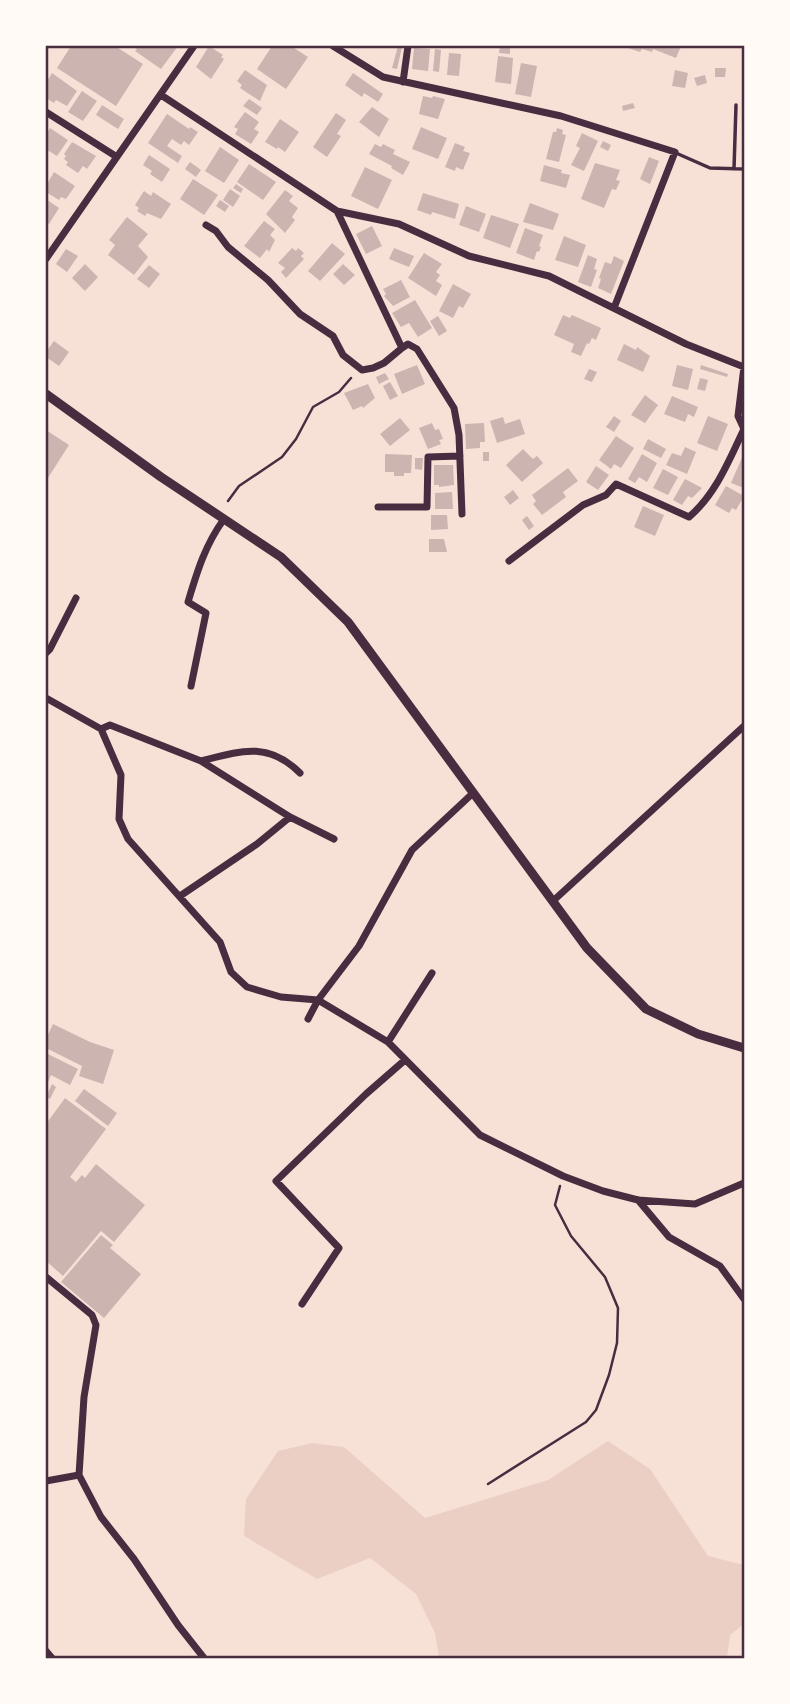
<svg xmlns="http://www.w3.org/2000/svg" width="790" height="1704" font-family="'Sofia Sans Condensed',sans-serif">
<rect width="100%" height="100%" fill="#f7e1d7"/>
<path fill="#ebcfc5" d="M608 1441 650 1469 708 1556 744 1565V1624L730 1635 727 1658H439L435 1633 416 1594 370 1558 317 1579 244 1536 246 1499 278 1451 312 1443 344 1447 425 1518 548 1480Z"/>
<path fill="#ccb4b1" d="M71 46H115L143 64 116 106 57 68Z
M132 46H178L161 69 135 51 137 49Z
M209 46 223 55 221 57 224 59 211 79 196 67Z
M272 46H291L308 57 286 89 257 69Z
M398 46 402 47 397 69 392 68Z
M500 46H510V54L499 53Z
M629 46H681L676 58 653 49 652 52 642 49 640 52 628 48Z
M414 48 430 49 428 71 412 69Z
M435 49 441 50 439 72 433 71Z
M449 53 461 54 459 76 447 75Z
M498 56 513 58 511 84 495 82Z
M521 63 537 66 531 97 515 94Z
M715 68H726L725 77H715Z
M245 70 267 85 260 101 240 88 242 85 237 81Z
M675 70 688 73 685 88 672 86Z
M52 73 77 91 67 106 56 100 54 103 46 98V83Z
M353 73 383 94 378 102 364 93 362 97 345 85Z
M705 75 707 83 697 86 694 78Z
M82 91 97 101 83 121 68 112Z
M423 96 432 98 433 96 445 99 438 119 419 114Z
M249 99 262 108 257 115 243 106Z
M633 103 635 108 623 111 622 106Z
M102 105 124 119 118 129 96 115Z
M372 107 389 119 379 137 359 122Z
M245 112 259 122 254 129 259 132 251 144 235 134 238 129 234 127Z
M336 113 346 120 337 134 341 136 327 157 313 147Z
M167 114 189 129 190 127 198 132 189 145 184 141 181 145 172 139 167 146 182 156 178 163 148 143Z
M280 119 299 132 285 152 278 147 277 149 265 142Z
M421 127 447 138 438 159 412 149Z
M50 128 68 140 57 156 49 151 46 152V135Z
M557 128 563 130 562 134 566 135 559 162 546 159 553 132H556Z
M582 133 598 141 584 171 571 165 580 148 576 146Z
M603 141 611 145 608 151 600 147Z
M72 142 96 156 87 169 83 166 78 173 66 165 68 162 64 159 66 156 64 154Z
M455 143 465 147 463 151 470 153 463 170 456 167 455 171 445 167Z
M375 144 381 147 383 144 395 150 393 154 410 162 403 175 391 168 392 166 369 154Z
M220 147 239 160 224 183 205 171Z
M149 155 170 169 162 182 150 174 152 171 143 165Z
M649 157 659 161 650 184 640 179Z
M190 162 201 170 196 177 185 169Z
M595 163 620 170 616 180 620 181 616 190 612 189 604 208 581 199Z
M249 164 276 182 263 200 237 182Z
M544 165 562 170 561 173 570 175 566 188 540 181Z
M365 167 392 180 378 209 351 196Z
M54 172 75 186 66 199 61 197 59 200 46 192V186Z
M193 179 218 195 204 215 180 199Z
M236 184 243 189 241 193 233 188Z
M230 189 240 196 233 207 223 200Z
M285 190 293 196 289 201 298 208 292 217 295 220 285 233 266 214Z
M144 191 151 196 153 192 171 204 161 219 147 213 145 216 137 211 139 208 135 205Z
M423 193 459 204 455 219 432 212 431 215 417 210Z
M46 199 59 208 49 224 46 222Z
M220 200 229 206 225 212 216 206Z
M530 203 559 214 553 230 523 222Z
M466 206 486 214 479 232 459 225Z
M491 215 519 224 510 248 483 238Z
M127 217 148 234 138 246 148 257 134 275 108 255 115 245 109 240Z
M264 221 275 229 270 235 275 240 269 252 267 249 260 258 244 246Z
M372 226 382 246 366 254 356 234Z
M525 228 543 235 539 246 541 247 539 252 537 251 534 260 516 253Z
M564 236 586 245 578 267 555 260Z
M332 243 345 254 320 281 308 271Z
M292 248 296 251 298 248 304 253 301 256 304 259 286 278 281 272 285 268 278 263Z
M394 248 414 256 409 267 389 259Z
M66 249 78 256 67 272 56 264Z
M424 253 442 264 436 272 440 275 436 281 442 285 436 296 408 278Z
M588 255 597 259 594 269 597 270 591 287 578 282Z
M614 256 624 261 611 294 598 288 601 279 599 278 605 262 611 264Z
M85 264 98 277 85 291 72 278Z
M343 264 355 275 344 285 333 274Z
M149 265 160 274 149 288 137 279Z
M401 280 410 297 393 306 384 296 386 294 383 289Z
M453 284 471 294 463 308 459 306 453 318 439 311Z
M415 300 432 328 418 337 409 323 401 327 392 313Z
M563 315 570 318 572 315 601 328 596 340 592 338 589 344 587 343 581 356 571 352 574 344 554 335Z
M438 316 447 331 439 336 430 321Z
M54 341 69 352 59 366 46 357V352Z
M624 344 636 350 637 347 650 356 643 372 617 360Z
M417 365 425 384 402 394 394 374Z
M677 365 693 369 688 390 672 386Z
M701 365 728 374 727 377 700 369Z
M589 369 597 372 592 382 584 379Z
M385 373 389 379 379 384 376 377Z
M700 378 708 380 705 391 697 389Z
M390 382 398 396 390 400 383 386Z
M368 384 375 398 363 408 362 406 353 410 344 393Z
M645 395 658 405 645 423 631 415Z
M672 396 698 407 694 417 688 414 685 422 664 414Z
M614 416 621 421 614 432 606 427Z
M708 416 728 424 717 451 697 443Z
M503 417 505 424 520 419 525 434 497 443 490 421Z
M400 418 410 430 390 446 380 434Z
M432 423 435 430 439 429 443 439 439 440 441 444 428 449 419 428Z
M484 423 485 442H480V448L466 449 465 424Z
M46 430 69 445 46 481Z
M616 436 634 448 621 468 614 464 611 469 599 460Z
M648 439 666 449 661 458 643 449Z
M685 447 696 452 687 474 666 465 672 453 681 456Z
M523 449 533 459 537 456 543 463 522 482 506 465Z
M483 452H489V461H483Z
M744 453V488L731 483Z
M385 454 412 455 411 473H404V476H394V472H385Z
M642 454 657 463 647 482 639 477 635 483 628 479Z
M415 458H423L422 470 415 469Z
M434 465H453L454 485 439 487V485H434Z
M596 466 609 475 598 490 586 482Z
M568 468 578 481 563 492 566 497 542 515 533 504 536 501 532 495Z
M663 469 678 477 668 495 653 488Z
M685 479 702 488 692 498 688 496 682 505 673 500Z
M726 486 744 496 736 510 732 508 729 513 715 505Z
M513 490 519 498 510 505 504 497Z
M452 492 453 509H435V493Z
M643 506 664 515 655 536 634 527Z
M431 515H447L448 529 431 530Z
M527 516 534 526 529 530 522 520Z
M429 539H444L447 552H429Z
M53 1024 90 1042 114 1050 103 1084 79 1076 82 1066 46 1048V1039Z
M46 1053 78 1069 70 1085 51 1075 46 1087Z
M52 1084 56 1087 50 1099 46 1097Z
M84 1089 117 1113 108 1126 75 1101Z
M65 1098 106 1129 70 1177 76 1182 82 1175 85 1178 96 1164 145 1205 114 1242 101 1231 63 1276 46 1261V1124Z
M101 1235 113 1245 110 1248 141 1274 104 1318 61 1282Z"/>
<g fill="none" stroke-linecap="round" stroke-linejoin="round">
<path stroke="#4a2c40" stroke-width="2.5" d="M228 501 239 486 282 457 296 439 313 407 339 392 351 378
M488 1484 586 1422 596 1410 609 1375 617 1343 618 1308 605 1277 571 1236 555 1205 560 1186"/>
<path stroke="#4a2c40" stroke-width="3.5" d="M676 153 710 168 744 169
M734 169 736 105"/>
<path stroke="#4a2c40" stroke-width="7" d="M333 46 383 77 561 116 675 152 614 308
M403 82 408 46
M161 95 337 211 399 224 469 256 549 276 686 344 744 367
M46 112 117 157
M206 225 216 231 228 247 268 280 300 314 333 336 343 355 362 370 373 368 384 363 402 348 337 211
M46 259 194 46
M402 348 408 344 417 349 454 408 459 435 462 514
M378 507H427L428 457 460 456
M509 561 583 505 606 495 616 484 689 517C716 494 729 460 744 429L738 416 744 367
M46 653 50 649 76 598
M191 686 206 613 188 602C197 572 205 545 224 519
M46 698 101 729 121 775 119 819 128 839 220 942 231 972 247 987 281 997 318 1000 388 1042 480 1135 563 1176 603 1191 638 1200 695 1204 744 1183
M101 729 110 725 201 761 290 817 334 839
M201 761C240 751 268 741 300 773
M180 896 257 844 290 817
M553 901 744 726
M308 1019 318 1000 359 946 412 850 472 794
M388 1042 432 973
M638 1200 669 1237 720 1266 744 1299
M46 1277 92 1315 96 1325 84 1397 79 1475 101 1517 134 1559 178 1625 204 1658
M302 1304 339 1248 276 1181 366 1094 405 1060
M46 1481 79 1475
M46 1651 52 1658"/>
<path stroke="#4a2c40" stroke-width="9" d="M46 394 161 477 281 557 348 622 587 948 646 1009 698 1034 744 1048"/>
</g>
<rect width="790" height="1704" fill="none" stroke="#fffaf5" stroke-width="94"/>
<rect x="47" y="47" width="696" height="1610" fill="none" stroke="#4a2c40" stroke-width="2.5"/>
</svg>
